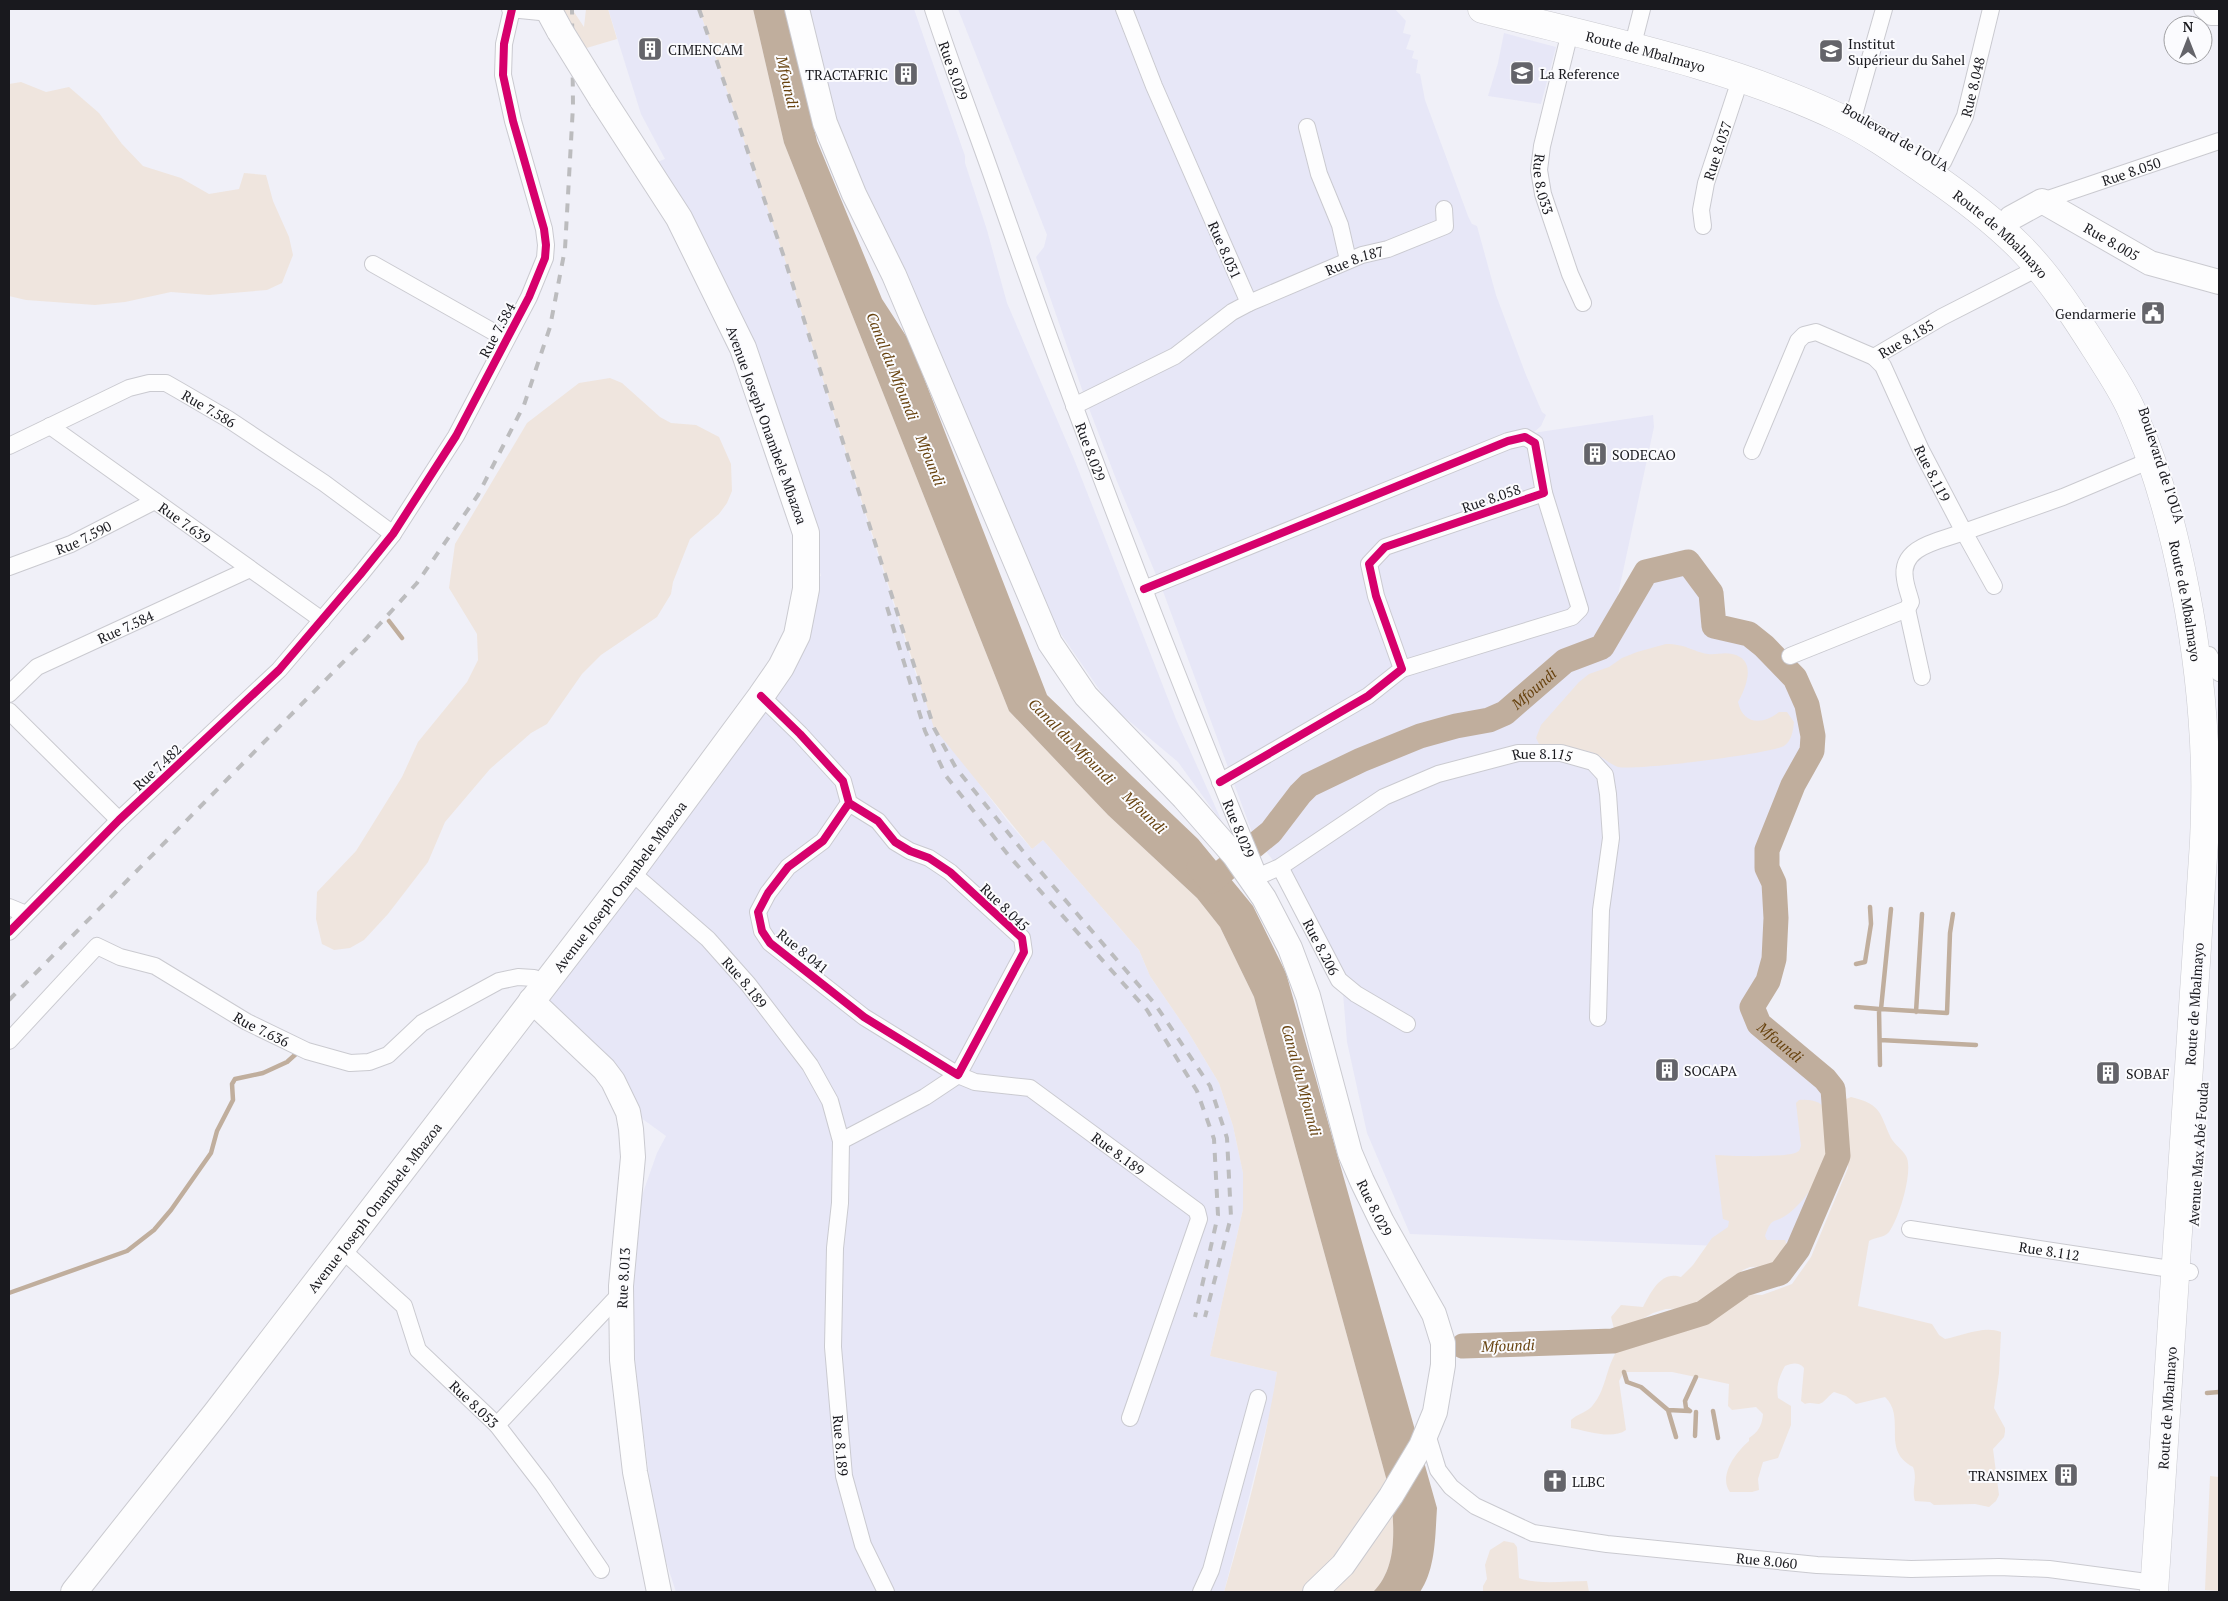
<svg xmlns="http://www.w3.org/2000/svg" width="2228" height="1601" font-family="'PT Serif',serif">
<rect width="100%" height="100%" fill="#f0f0f8"/>
<path fill="#e7e7f7" d="M608 9H699L784 257 918 681 959 757 1009 823 1032 849 1043 840 1139 950 1150 976 1187 1030 1219 1083 1233 1126 1243 1173V1209L1210 1356 1277 1372 1272 1405 1250 1493 1224 1592H676L663 1552 652 1496 626 1305 640 1201 657 1153 666 1136 637 1115 535 1016 689 816 784 687 812 578 821 576 808 530 655 163 665 159 641 114Z
M806 9H914L965 156V163L987 230 1007 303 1074 459 1176 719 1223 824 1178 762 1110 705 1052 621 930 328 837 137Z
M958 9H1395L1406 21 1403 33 1411 35 1406 49 1414 51 1412 58 1418 60 1416 73 1420 74 1425 100 1468 216 1472 224 1477 226 1496 295 1526 375 1542 412 1546 415 1541 426 1533 433 1653 415 1654 427 1610 632 1646 572 1688 562 1711 593 1714 626 1749 634 1764 646 1795 678 1807 705 1813 736 1812 751 1792 785 1767 850V868L1774 883 1776 918 1774 959 1768 981 1752 1007 1759 1024 1825 1079 1833 1089 1838 1156 1798 1249 1410 1234 1367 1133 1347 1042 1342 981 1302 897 1253 835 1164 594 1116 479 1085 398 1036 257 1044 247 1047 235Z
M1504 33 1556 47 1541 104 1488 96 1498 63Z"/>
<path fill="#efe5de" d="M548 9H572L584 27 586 9H608L617 39 573 52Z
M699 9H753L784 143 1009 711 1108 815 1197 898 1220 927 1254 997 1391 1496C1394 1528 1398 1567 1373 1592H1224C1245 1520 1265 1446 1277 1372L1210 1356 1243 1209V1173L1233 1126 1219 1083 1187 1030 1150 976 1139 950 1043 840 1032 849 934 728 784 257Z
M21 82 46 92 69 87 99 113 122 144 143 166 181 178 209 194 239 189 244 173 266 175 273 201 289 237 293 255 282 283 267 290 209 295 171 292 125 302 95 305 26 300 9 296V84Z
M610 378 622 383 660 417 671 423 696 425 719 437 731 464 732 491 727 503 719 514 690 539 673 582 671 594 657 617 601 655 582 674 547 724 531 733 490 769 445 822 428 862 388 914 364 940 350 948 334 950 322 944 316 919 317 892 356 851 402 777 418 742 467 682 478 660 477 634 449 588 455 544 527 423 579 383Z
M1666 644C1686 644 1691 651 1708 654 1716 655 1724 652 1732 654 1757 659 1747 686 1738 702 1743 725 1763 725 1779 712H1787L1794 722C1793 730 1792 741 1784 746 1769 754 1634 771 1618 767 1609 764 1601 755 1591 752 1574 747 1555 750 1539 744L1536 738 1541 725 1579 682 1589 674 1609 667 1622 658 1637 652Z
M1851 1097C1883 1105 1879 1113 1891 1138 1895 1145 1902 1149 1906 1156 1914 1170 1899 1219 1889 1232 1884 1238 1875 1237 1869 1241L1858 1306 1932 1324 1939 1335 1945 1339C1962 1336 1984 1325 2001 1332L1999 1373 1994 1408 2005 1428V1432L2004 1437 1993 1449 1999 1495 1996 1501 1989 1507 1975 1504 1934 1505 1930 1502 1915 1501C1911 1489 1918 1479 1913 1467 1880 1450 1907 1418 1885 1397L1856 1404 1846 1396 1834 1392C1829 1395 1824 1403 1819 1404 1814 1404 1811 1402 1805 1404L1801 1401 1804 1368C1799 1362 1792 1363 1785 1366 1779 1377 1776 1385 1778 1398L1791 1406V1425L1778 1458 1763 1462 1758 1479 1759 1490 1752 1492H1730C1718 1476 1736 1452 1749 1441V1438C1758 1432 1762 1426 1763 1414L1756 1407 1732 1410 1728 1406 1729 1384 1672 1372H1624L1619 1381 1626 1430C1612 1440 1587 1431 1571 1428V1420C1577 1414 1588 1412 1593 1405 1606 1390 1606 1367 1617 1351L1662 1326 1675 1324 1687 1326 1698 1324 1720 1310 1727 1308 1746 1294 1762 1295 1792 1284 1811 1257 1848 1168 1844 1105 1846 1099Z
M1799 1100C1812 1099 1824 1101 1827 1115 1828 1122 1827 1130 1826 1138 1825 1146 1828 1154 1825 1161 1819 1180 1804 1202 1788 1214 1775 1224 1772 1215 1765 1236L1767 1240H1785L1788 1248 1777 1266 1750 1267 1743 1270 1695 1308 1666 1309 1653 1313 1622 1330 1614 1329 1611 1317 1621 1305 1643 1307C1651 1292 1661 1270 1681 1277L1693 1265 1712 1238 1728 1227 1729 1221 1723 1219 1715 1155C1729 1156 1788 1158 1797 1152 1800 1151 1800 1148 1801 1146L1796 1103Z
M2210 1476 2219 1477V1591L2205 1590Z
M1504 1541 1514 1543 1517 1547 1519 1578C1537 1585 1566 1581 1587 1581L1589 1592H1483V1586L1487 1579 1485 1565 1490 1550Z"/>
<path fill="#c0ae9d" d="M753 9H786L817 141 882 299 910 342 1047 695 1198 839 1253 906 1286 973 1437 1508C1435 1536 1436 1568 1420 1592H1373C1398 1567 1394 1528 1391 1496L1254 997 1220 927 1197 898 1108 815 1009 711 784 143Z"/>
<g fill="none" stroke-linecap="round" stroke-linejoin="round">
<path stroke="#c0ae9d" stroke-width="4.5" d="M389 621 402 638
M1891 909 1881 1009 1947 1013 1950 933 1953 914
M1856 964 1865 962 1871 924 1870 907
M1856 1007 1879 1009 1880 1065
M1916 1012 1922 914
M1880 1040 1976 1045
M9 1293 127 1251 154 1230 171 1210 211 1153 217 1131 233 1100 232 1084 235 1079 263 1073 287 1062 297 1053
M1624 1372 1627 1382 1641 1387 1668 1410 1676 1437
M2207 1393 2219 1392
M1668 1410 1689 1411
M1690 1411 1686 1408 1685 1401 1696 1377
M1713 1411 1718 1438
M1695 1436 1696 1412"/>
<path stroke="#c0ae9d" stroke-width="25" id="s1" d="M1199 867 1211 881 1271 832 1300 794 1309 785 1361 760 1420 736 1456 726 1489 720 1505 713 1565 661 1602 647 1646 572 1688 562 1711 593 1714 626 1749 634 1764 646 1795 678 1807 705 1813 736 1812 751 1793 785 1767 850V868L1774 883 1776 918 1774 959 1768 981 1752 1007 1759 1024 1825 1079 1833 1089 1838 1156 1798 1249 1780 1273 1744 1284 1703 1313 1613 1341 1463 1346"/>
<defs>
<g id="street">
<path d="M510 9 550 13"/>
<path id="s2" d="M933 9C953 71 977 132 998 193 1078 424 1166 651 1259 876L1258 882"/>
<path d="M2202 9 2211 17H2219"/>
<path id="s3" d="M1570 32 1542 146 1539 170 1543 194 1570 274 1583 303"/>
<path d="M1632 48 1642 9"/>
<path d="M1855 111 1884 9"/>
<path d="M1307 127 1319 174 1340 225 1348 260"/>
<path id="s4" d="M1943 162 1965 116 1991 9"/>
<path id="s5" d="M2042 201 2219 141"/>
<path id="s6" d="M1703 226 1701 210 1706 183 1741 77"/>
<path d="M373 264 506 339"/>
<path id="s7" d="M1249 303 1362 255 1388 249 1445 226 1444 209"/>
<path id="s8" d="M1874 357 1883 366 1921 450 1964 532 2063 497 2151 460"/>
<path d="M1074 406 1175 356 1232 312 1249 303 1154 86 1124 9"/>
<path id="s9" d="M50 426 322 620"/>
<path id="s10" d="M9 446 129 388 149 383H166L180 391 228 419 324 483 393 534"/>
<path id="s11" d="M1752 451 1798 341 1804 335 1816 332 1874 357 1942 317 2038 268"/>
<path id="s12" d="M9 567 71 544 155 501"/>
<path d="M1144 589 1508 441 1525 437 1535 443 1544 493 1385 547 1369 564 1376 596 1402 669 1368 696 1220 782"/>
<path d="M1907 609 1922 677"/>
<path d="M2209 655 2219 673"/>
<path d="M1790 656 1907 609 1911 602C1909 594 1906 587 1905 579 1899 546 1940 541 1964 532L1994 586"/>
<path d="M1402 669 1572 617 1580 609 1544 493"/>
<path id="s13" d="M9 694 37 667 250 569"/>
<path d="M761 696 800 734 843 781 849 803 823 841 788 867 768 893 758 912 762 931 770 943 864 1017 958 1075 1024 952 1022 938 950 872 929 858 910 851 895 842 878 821 849 803"/>
<path d="M9 711 119 820"/>
<path id="s14" d="M1280 867 1339 980 1356 994 1407 1024"/>
<path id="s15" d="M631 872 708 939 748 984 810 1065 830 1101 841 1141 840 1203 835 1248 833 1347 844 1476 863 1545 886 1592"/>
<path id="s16" d="M1259 876 1280 867 1384 797 1438 774 1518 753H1561L1593 762 1605 775 1608 794 1611 838 1601 910 1598 1018"/>
<path d="M9 907 26 914"/>
<path d="M9 932 119 820 279 670 360 575 393 534 456 436 529 297 545 258 546 245 544 229 513 121 503 75 504 44 512 9"/>
<path id="s17" d="M9 1041 97 946 120 957 155 966 247 1022 307 1051 350 1063 369 1062 388 1055 422 1023 499 981 518 977 534 978 545 982"/>
<path id="s18" d="M841 1141 925 1097 958 1075 975 1082 1030 1088 1197 1211 1199 1219 1130 1418"/>
<path id="s19" d="M1910 1229 2190 1272"/>
<path id="s20" d="M341 1249 404 1306 418 1350 497 1425 543 1485 601 1570"/>
<path d="M497 1425 620 1294"/>
<path id="s21" d="M1427 1434 1438 1470 1451 1487 1475 1506 1533 1533 1607 1544 1817 1565 1911 1569 1999 1567 2049 1569 2154 1583"/>
<path d="M1201 1592 1211 1570 1258 1398"/>
</g>
<g id="secondary">
<path id="s22" d="M797 9 825 123 854 194 894 275 1050 643 1086 696 1184 798 1234 855 1264 898 1290 948 1308 996 1350 1153 1362 1181 1382 1222 1434 1314 1443 1343V1365L1435 1412 1421 1446 1391 1496 1343 1565 1315 1592"/>
<path id="s23" d="M2011 218 2042 201 2150 263 2219 282"/>
<path d="M531 1000 604 1069 613 1081 628 1112 631 1129 633 1157 621 1286 622 1360 635 1472 659 1592"/>
</g>
<g id="primary">
<path d="M548 9 560 31"/>
<path id="s24" d="M74 1592 216 1413 631 872 761 696 781 667 797 635 806 589V533L743 348 679 218 602 99"/>
</g>
<g id="highway">
<path id="s25" d="M1482 9C1602 40 1726 64 1838 117 1870 132 1899 153 1928 173 1960 195 1992 219 2020 247 2050 277 2074 315 2097 351 2110 372 2125 393 2134 416 2178 518 2202 656 2205 767 2206 792 2205 817 2204 842L2154 1592"/>
</g>
</defs>
<use href="#street" stroke="#cacad0" stroke-width="18"/>
<use href="#secondary" stroke="#cacad0" stroke-width="26"/>
<use href="#primary" stroke="#cacad0" stroke-width="28"/>
<use href="#highway" stroke="#cacad0" stroke-width="29"/>
<use href="#street" stroke="#fdfdfe" stroke-width="16"/>
<use href="#secondary" stroke="#fdfdfe" stroke-width="24"/>
<use href="#primary" stroke="#fdfdfe" stroke-width="26"/>
<use href="#highway" stroke="#fdfdfe" stroke-width="28"/>
<path stroke="#bcbcbe" stroke-width="4" stroke-dasharray="9 9" stroke-linecap="butt" d="M699 9 784 257 934 728 956 768 1022 850 1155 1004 1210 1086 1227 1138 1231 1217 1205 1317
M887 607 925 731 946 776 1009 856 1147 1010 1197 1091 1214 1139 1218 1215 1195 1317
M9 1000 366 639 417 583 478 495 524 405 550 327 565 249 573 106 572 9"/>
<defs>
<path id="primary-bridge" d="M560 31 602 99"/>
</defs>
<use href="#primary-bridge" stroke="#cacad0" stroke-width="28" stroke-linecap="butt"/>
<use href="#primary-bridge" stroke="#fdfdfe" stroke-width="26"/>
<defs>
<path id="cycleway" d="M1144 589 1508 441 1525 437 1535 443 1544 493 1385 547 1369 564 1376 596 1402 669 1368 696 1220 782
M761 696 800 734 843 781 849 803 823 841 788 867 768 893 758 912 762 931 770 943 864 1017 958 1075 1024 952 1022 938 950 872 929 858 910 851 895 842 878 821 849 803
M9 932 119 820 279 670 360 575 393 534 456 436 529 297 545 258 546 245 544 229 513 121 503 75 504 44 512 9"/>
</defs>
<use href="#cycleway" stroke="#fbfbfe" stroke-width="11"/>
<use href="#cycleway" stroke="#d6006c" stroke-width="8"/>
</g>
<defs>
<symbol id="building-square" viewBox="-11 -11 22 22"><rect x="-9" y="-9" width="18" height="18" rx="4" fill="#64646a" stroke="#fbfbfe"/><path d="M-4-6H4V6H1V3H-1V6H-4ZM-2.5-4.3h1.7v1.8h-1.7ZM.8-4.3h1.7v1.8H.8ZM-2.5-1h1.7V.8h-1.7ZM.8-1h1.7V.8H.8Z" fill="#fff"/></symbol>
<symbol id="school-square" viewBox="-11 -11 22 22"><rect x="-9" y="-9" width="18" height="18" rx="4" fill="#64646a" stroke="#fbfbfe"/><path d="M0-5L7-2L0 1L-7-2ZM-4 1L0 2.5L4 1V4Q0 6-4 4Z" fill="#fff"/></symbol>
<symbol id="civic-square" viewBox="-11 -11 22 22"><rect x="-9" y="-9" width="18" height="18" rx="4" fill="#64646a" stroke="#fbfbfe"/><path d="M-.6-6.5H3V-4.5H.6V-3L4-1V1h2V6H-6V1h2V-1L-.6-3ZM-1.2 2.5V6h2.4V2.5Z" fill="#fff"/></symbol>
<symbol id="church-square" viewBox="-11 -11 22 22"><rect x="-9" y="-9" width="18" height="18" rx="4" fill="#64646a" stroke="#fbfbfe"/><path d="M-1.2-6h2.4v3.5h3.3v2.4h-3.3V6h-2.4V-.1h-3.3v-2.4h3.3Z" fill="#fff"/></symbol>
</defs>
<g fill-rule="evenodd">
<use href="#building-square" x="636" y="35" width="28" height="28"/>
<use href="#school-square" x="1817" y="37" width="28" height="28"/>
<use href="#school-square" x="1508" y="59" width="28" height="28"/>
<use href="#building-square" x="892" y="60" width="28" height="28"/>
<use href="#civic-square" x="2139" y="299" width="28" height="28"/>
<use href="#building-square" x="1581" y="440" width="28" height="28"/>
<use href="#building-square" x="1653" y="1056" width="28" height="28"/>
<use href="#building-square" x="2094" y="1059" width="28" height="28"/>
<use href="#building-square" x="2052" y="1461" width="28" height="28"/>
<use href="#church-square" x="1541" y="1467" width="28" height="28"/>
</g>
<g text-anchor="middle" dominant-baseline="central" stroke-width="4" stroke-linejoin="round" paint-order="stroke">
<g font-size="14" fill="#19191e" stroke="#fbfbfe" text-anchor="start">
<text x="1848" y="43">Institut<tspan x="1848" dy="16">Supérieur du Sahel</tspan></text>
<text x="668" y="49">CIMENCAM</text>
<text x="1540" y="73">La Reference</text>
<text x="888" y="74" text-anchor="end">TRACTAFRIC</text>
<text x="2136" y="313" text-anchor="end">Gendarmerie</text>
<text x="1612" y="454">SODECAO</text>
<text x="1684" y="1070">SOCAPA</text>
<text x="2126" y="1073">SOBAF</text>
<text x="2048" y="1475" text-anchor="end">TRANSIMEX</text>
<text x="1572" y="1481">LLBC</text>
</g>
<g font-size="14" fill="#19191e" stroke="#fbfbfe">
<text stroke="none"><textPath href="#s25" startOffset="169">Route de Mbalmayo</textPath></text>
<text stroke="none"><textPath href="#s2" startOffset="65">Rue 8.029</textPath></text>
<text stroke="none"><textPath href="#s4" startOffset="81">Rue 8.048</textPath></text>
<text transform="translate(1896 137) rotate(30)">Boulevard de l'OUA</text>
<text stroke="none"><textPath href="#s6" startOffset="78">Rue 8.037</textPath></text>
<text stroke="none"><textPath href="#s5" startOffset="94">Rue 8.050</textPath></text>
<text stroke="none"><textPath href="#s3" startOffset="156">Rue 8.033</textPath></text>
<text stroke="none"><textPath href="#s25" startOffset="574">Route de Mbalmayo</textPath></text>
<text stroke="none"><textPath href="#s23" startOffset="116">Rue 8.005</textPath></text>
<text transform="translate(1225 250) rotate(66)">Rue 8.031</text>
<text stroke="none"><textPath href="#s7" startOffset="114">Rue 8.187</textPath></text>
<text transform="translate(497 330) rotate(-62)">Rue 7.584</text>
<text stroke="none"><textPath href="#s11" startOffset="240">Rue 8.185</textPath></text>
<text stroke="none"><textPath href="#s10" startOffset="221">Rue 7.586</textPath></text>
<text transform="translate(767 425) rotate(70)">Avenue Joseph Onambele Mbazoa</text>
<text stroke="none"><textPath href="#s2" startOffset="470">Rue 8.029</textPath></text>
<text transform="translate(2162 465) rotate(72)">Boulevard de l'OUA</text>
<text stroke="none"><textPath href="#s8" startOffset="131">Rue 8.119</textPath></text>
<text transform="translate(1491 498) rotate(-19)">Rue 8.058</text>
<text stroke="none"><textPath href="#s9" startOffset="166">Rue 7.639</textPath></text>
<text stroke="none"><textPath href="#s12" startOffset="80">Rue 7.590</textPath></text>
<text stroke="none"><textPath href="#s25" startOffset="994">Route de Mbalmayo</textPath></text>
<text stroke="none"><textPath href="#s13" startOffset="136">Rue 7.584</textPath></text>
<text stroke="none"><textPath href="#s16" startOffset="314">Rue 8.115</textPath></text>
<text transform="translate(157 767) rotate(-43)">Rue 7.482</text>
<text stroke="none"><textPath href="#s2" startOffset="875">Rue 8.029</textPath></text>
<text stroke="none"><textPath href="#s24" startOffset="892">Avenue Joseph Onambele Mbazoa</textPath></text>
<text transform="translate(1005 907) rotate(44)">Rue 8.045</text>
<text stroke="none"><textPath href="#s14" startOffset="90">Rue 8.206</textPath></text>
<text transform="translate(803 951) rotate(39)">Rue 8.041</text>
<text stroke="none"><textPath href="#s15" startOffset="159">Rue 8.189</textPath></text>
<text transform="translate(2194 1004) rotate(-86)">Route de Mbalmayo</text>
<text stroke="none"><textPath href="#s17" startOffset="315">Rue 7.636</textPath></text>
<text stroke="none"><textPath href="#s18" startOffset="318">Rue 8.189</textPath></text>
<text transform="translate(2198 1154) rotate(-86)">Avenue Max Abé Fouda</text>
<text stroke="none"><textPath href="#s24" startOffset="488">Avenue Joseph Onambele Mbazoa</textPath></text>
<text stroke="none"><textPath href="#s22" startOffset="1348">Rue 8.029</textPath></text>
<text stroke="none"><textPath href="#s19" startOffset="141">Rue 8.112</textPath></text>
<text transform="translate(623 1278) rotate(-87)">Rue 8.013</text>
<text stroke="none"><textPath href="#s20" startOffset="209">Rue 8.053</textPath></text>
<text transform="translate(2167 1408) rotate(-86)">Route de Mbalmayo</text>
<text stroke="none"><textPath href="#s15" startOffset="652">Rue 8.189</textPath></text>
<text stroke="none"><textPath href="#s21" startOffset="389">Rue 8.060</textPath></text>
</g>
<g font-size="15" font-style="italic" fill="#67420e" stroke="#fbfbfe">
<text transform="translate(788 82) rotate(77)">Mfoundi</text>
<text transform="translate(893 366) rotate(68)">Canal du Mfoundi</text>
<text transform="translate(931 460) rotate(68)">Mfoundi</text>
<text stroke="none"><textPath href="#s1" startOffset="404">Mfoundi</textPath></text>
<text transform="translate(1072 741) rotate(45)">Canal du Mfoundi</text>
<text transform="translate(1145 812) rotate(44)">Mfoundi</text>
<text stroke="none"><textPath href="#s1" startOffset="1182">Mfoundi</textPath></text>
<text transform="translate(1302 1080) rotate(75)">Canal du Mfoundi</text>
<text transform="translate(1508 1345) rotate(-2)">Mfoundi</text>
</g>
</g>
<rect width="2228" height="1601" fill="none" stroke="#19191e" stroke-width="20"/>
<g transform="translate(2188 40)"><circle r="24" fill="#fbfbfe" stroke="#a1a1a4"/>
<path d="M0-4L9 19L0 12L-9 19Z" fill="#64646a"/>
<text y="-8" font-size="14" font-weight="bold" text-anchor="middle" fill="#19191e">N</text>
</g>
</svg>
